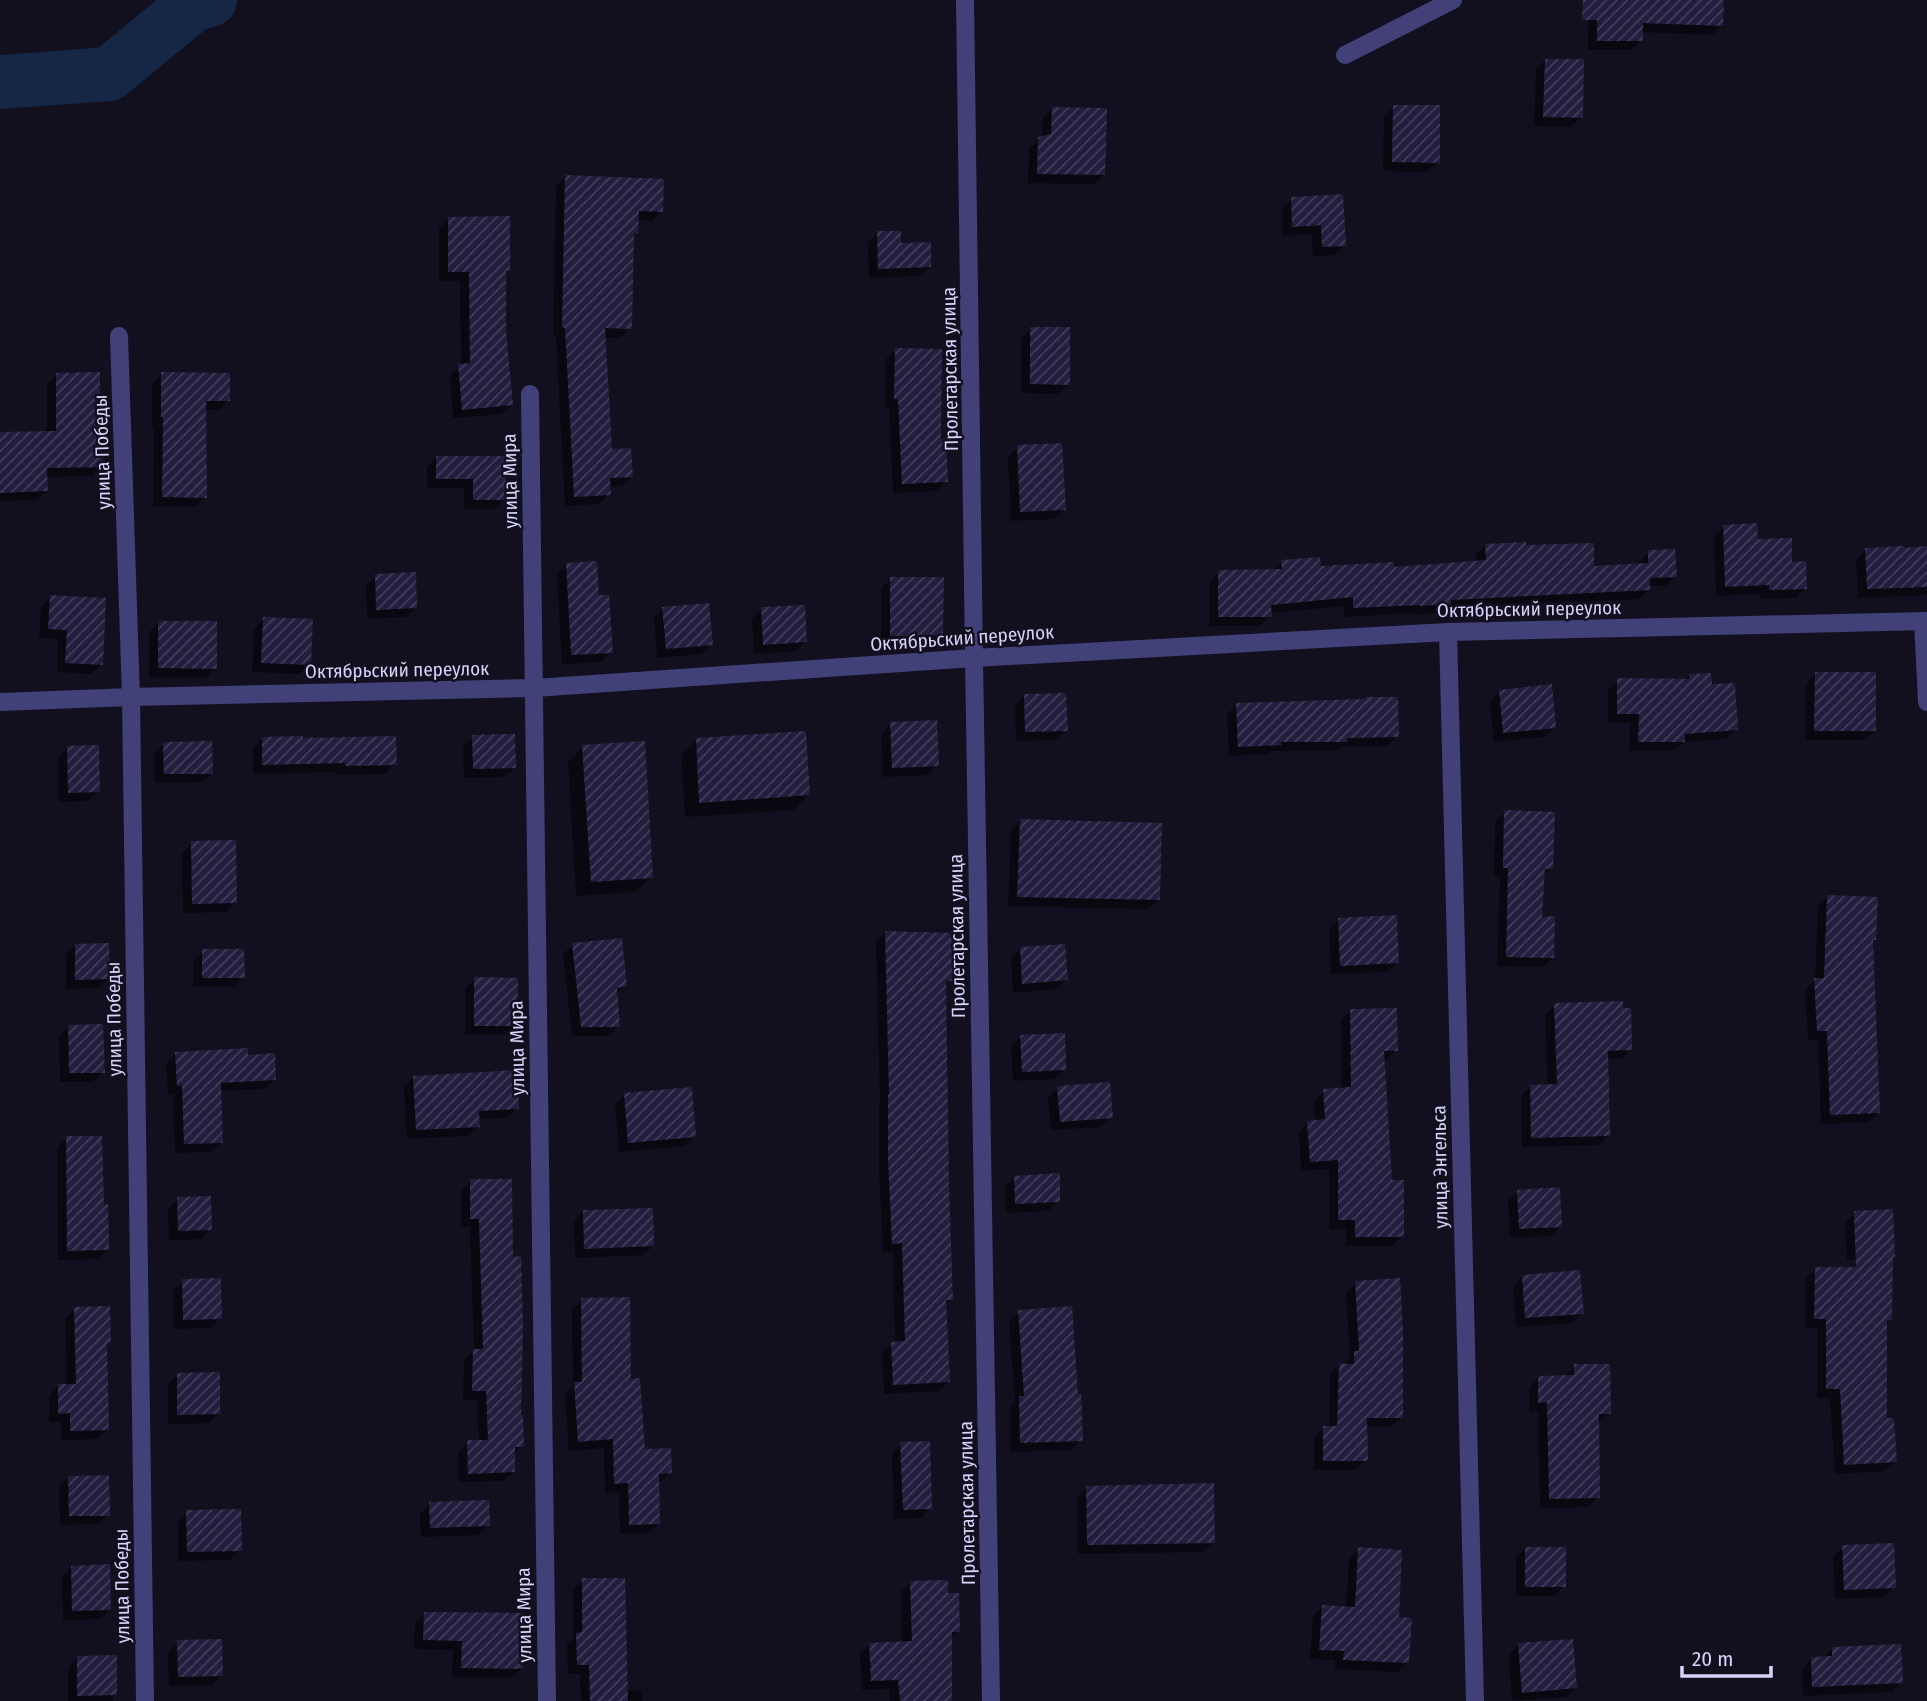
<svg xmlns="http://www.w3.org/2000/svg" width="1927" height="1701" font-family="'Fira Sans Condensed',sans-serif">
<defs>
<pattern id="building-hatch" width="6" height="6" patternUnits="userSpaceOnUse" patternTransform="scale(1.75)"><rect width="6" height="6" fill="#241e3e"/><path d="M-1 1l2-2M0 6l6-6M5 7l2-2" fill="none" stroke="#433e5b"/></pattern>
</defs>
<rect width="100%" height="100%" fill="#120f1f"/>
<path fill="#0007" d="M1593 0H1706L1721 26 1712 35 1641 32V40L1631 50H1588L1589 4Z
M1545 60 1581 117 1571 127 1534 126 1536 70Z
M1394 107 1438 162 1428 172 1383 171 1384 117Z
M1052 108 1104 175 1094 184 1028 183 1029 149 1038 139 1042 138 1043 118Z
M565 177 661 211 652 221 637 220 636 233 632 237 630 328 620 338H604L611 451 631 477 622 486 609 487V494L599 504 565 506 556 337 553 336 556 187Z
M1291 199 1344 245 1335 255 1313 256 1312 234 1283 236 1282 209Z
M448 219 508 271 504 275V330L511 404 501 414 453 418 450 375 461 365 460 281H439V228Z
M878 233 899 244 930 267 920 276 869 278 868 243Z
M1031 329 1068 384 1058 394 1021 393V339Z
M896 350 939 441 946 481 937 491 893 493 889 408H885L886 359Z
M162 374 229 400 219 410H205V497L195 507 153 506 154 426H152V383Z
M56 375 99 431 101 466 92 476 46 477V491L37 500 0 501V434L47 433V384Z
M1018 447 1064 509 1054 519 1011 521 1008 457Z
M436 458H504V499L495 509H464V488H427V467Z
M1724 526 1756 541 1791 563 1805 588 1796 598 1760 599V594L1716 596 1714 536Z
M1486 545 1524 547 1593 568 1639 565V562L1649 552 1675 576 1666 586H1648L1649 590 1639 599 1444 608 1439 613 1411 615V613L1344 617V606L1270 613V616L1260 626H1209V582L1219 572 1273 571 1282 562 1320 568 1393 569 1476 562V555Z
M1927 548V595L1858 598 1856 559 1866 550Z
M566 564 597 597 611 652 601 662 562 664 557 574Z
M376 576 415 608 406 617 367 619 366 585Z
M891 579 942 635 932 645H881V588Z
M50 597 101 665 91 674 57 672 58 639 39 638 41 607Z
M663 608 711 644 701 654 657 658 654 618Z
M762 609 805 642 796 651 754 654 752 619Z
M264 619 309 664 299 674 252 672 254 629Z
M159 623 215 668 206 678 149 677V632Z
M1815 674 1874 731 1864 740H1805L1806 684Z
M1689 676 1710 686 1736 729 1726 739 1683 742 1673 751H1630V723H1608V690L1618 680 1685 681Z
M1500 691 1555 727 1545 737 1494 742 1490 701Z
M1024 696 1066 730 1056 740 1016 741 1015 706Z
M1237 705 1397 737 1387 746 1340 747 1336 751H1272L1269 754 1229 756 1227 714Z
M891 724 937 765 928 775 883 777 881 734Z
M473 737 514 768 505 777 464 778 463 746Z
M262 739 395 764 385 774 336 775V772L253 774V749Z
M696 740 808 795 794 810 685 817 681 755Z
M164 744 212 773 202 782 155 783 154 754Z
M583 747 651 877 636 892 576 896 568 762Z
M68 748 98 791 88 801 59 802 58 757Z
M1505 812 1552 868 1542 877 1540 919 1553 958 1543 967 1497 966 1500 877H1494L1495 822Z
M1020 821 1158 900 1149 909 1008 906 1011 831Z
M192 843 235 902 226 912 183 913 182 853Z
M1828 896 1874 940 1871 943 1879 1113 1869 1122 1821 1124 1818 1039 1808 1040 1805 990 1815 979 1818 906Z
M1339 920 1398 962 1388 972 1331 974 1329 929Z
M886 932 950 980 944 987 951 1300 944 1306 949 1381 939 1391 884 1394 882 1353 892 1343H895L893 1252 883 1253 879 1171V1106L880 1105 876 942Z
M573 945 625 986 616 995 618 1027 608 1036H572L563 954Z
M75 946 108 979 98 988 66 989V955Z
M1020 949 1066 979 1056 989 1013 993 1011 958Z
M203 951 243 977 234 987H193V961Z
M475 979 515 1025 505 1035H465V989Z
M1555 1005 1631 1049 1621 1059H1607L1609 1135 1599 1145 1522 1147 1521 1096 1531 1086H1548L1545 1015Z
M1351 1010 1396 1050 1386 1060H1383L1391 1182 1402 1237 1392 1246H1346V1229H1329V1169L1301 1171 1299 1132 1308 1122H1316L1314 1101 1324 1091 1342 1090 1341 1020Z
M69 1027 103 1072 93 1082H60L59 1037Z
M1021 1036 1064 1070 1055 1079 1013 1081 1011 1046Z
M175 1054 247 1057 275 1079 265 1089 220 1091 221 1142 211 1152 175 1153 173 1094 168 1095 166 1064Z
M414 1077 517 1108 507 1118 478 1119V1126L469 1136 407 1139 404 1087Z
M1058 1088 1111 1117 1101 1127 1051 1130 1048 1097Z
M625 1094 695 1136 685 1146 619 1152 615 1104Z
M67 1138 102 1206 108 1250 98 1259 58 1260 57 1148Z
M1014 1177 1058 1201 1048 1211 1006 1213 1005 1187Z
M471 1181 511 1258 519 1417 522 1446 513 1455 514 1471 504 1481 459 1482 458 1452 468 1442H479L477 1400H463L464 1360 474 1350 470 1227H461V1190Z
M1518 1191 1560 1227 1551 1236 1510 1238 1508 1201Z
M178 1199 210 1229 201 1239 169 1240 168 1209Z
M583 1211 653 1246 643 1255 575 1258 574 1221Z
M1855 1213 1884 1260H1847L1845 1222Z
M1815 1269 1891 1319 1885 1325V1420L1895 1462 1885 1471 1835 1474 1830 1398H1817V1328H1805L1806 1278Z
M1522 1277 1582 1313 1572 1323 1516 1327 1513 1286Z
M183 1281 220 1318 211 1328 174 1329 173 1291Z
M1356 1283 1401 1417 1391 1427H1365L1366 1460 1356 1470H1314V1437L1324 1427H1329L1330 1375 1339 1365H1345V1362L1350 1357 1346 1292Z
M582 1300 629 1380 643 1451 670 1473 660 1482H657L659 1523 649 1533 620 1534 619 1492 605 1493 604 1448 569 1451 565 1394 573 1386 572 1310Z
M75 1309 109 1342 105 1346 107 1429 98 1439 61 1440V1422H49V1396L58 1386H67L65 1319Z
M1019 1312 1081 1440 1071 1450 1011 1452 1010 1407 1015 1402 1009 1321Z
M1575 1366 1609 1413 1600 1422 1597 1423 1598 1497 1588 1507 1540 1508 1538 1411 1529 1412V1388L1538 1378 1565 1376Z
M177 1375 219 1413 209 1423 168 1424V1384Z
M901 1444 930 1508 921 1518 894 1519 892 1454Z
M69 1477 108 1515 98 1524 60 1525 59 1487Z
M1087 1487 1213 1542 1203 1552 1078 1554 1077 1497Z
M430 1504 488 1525 479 1535 421 1537 420 1514Z
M187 1512 240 1550 230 1560 178 1561V1522Z
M1843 1547 1894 1587 1884 1597 1835 1599 1833 1557Z
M1359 1549 1397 1619 1408 1662 1398 1672 1335 1669V1660L1310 1659 1313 1616 1322 1607 1346 1608 1349 1559Z
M1525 1549 1564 1586 1555 1596H1516V1558Z
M71 1567 110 1609 100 1619 63 1620 62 1577Z
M583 1580 626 1691 642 1690V1701H581L580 1674H568L567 1644 573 1638V1589Z
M911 1582 947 1595 958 1631 951 1639 952 1701H890L889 1689 862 1690 860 1654 870 1644 902 1643 901 1592Z
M424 1613 521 1669 512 1678 452 1677 453 1650 414 1649 415 1623Z
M178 1642 221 1675 212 1685 169 1686 168 1652Z
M1519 1645 1575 1688 1566 1697 1512 1701 1509 1654Z
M1832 1649 1901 1682 1892 1692 1803 1696 1802 1669 1811 1659H1822Z
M77 1658 116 1694 113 1697V1701H68V1668Z"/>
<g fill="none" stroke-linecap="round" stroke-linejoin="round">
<path stroke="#152744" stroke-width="54" d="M0 82 109 74 194 4 210 0"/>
</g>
<path fill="url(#building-hatch)" d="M1583 0H1724L1723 26 1643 23V41H1597V20H1582Z
M1545 59H1584L1583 118 1543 117Z
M1393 105H1440V163L1392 162Z
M1052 107 1107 108 1105 175 1037 174 1038 137 1051 134Z
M565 175 664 179 663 212 639 211 638 234 634 233 632 329 605 328 612 449 631 448 633 477 610 478 611 495 574 497 565 328 562 327Z
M1343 194 1346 246 1322 247 1321 225 1292 227 1291 197Z
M510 216V271H506V330L513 405 462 410 458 364 470 363 469 272H448V217Z
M877 231H901V243L931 242V267L878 269Z
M1030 327H1070V385L1030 384Z
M895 348 942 349 941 439 946 438 948 482 902 484 898 399H894Z
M100 372V429H102L103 467 47 468 48 491 0 493V432L56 431V373Z
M161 372 230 373V401H206L207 498 162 497 163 417H161Z
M1062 443 1066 510 1020 512 1017 445Z
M436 456H506V500H473V479H436Z
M1757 523 1758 539 1792 538V562L1806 561 1807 589 1769 590V585L1725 587 1723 525Z
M1526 542V545L1594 543V566L1648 563V550L1675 549 1677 577 1650 578V590L1451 600V604L1420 606V605L1353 608V597L1271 605 1272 617H1218V570L1282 569 1281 560 1320 557 1321 566 1394 562V567L1486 560 1485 544Z
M1904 546V548L1927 546V587L1867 589 1865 548Z
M597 561 599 595H609L613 653 571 655 566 563Z
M416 572 417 608 376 610 375 574Z
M890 577H944L943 636H890Z
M50 595 106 598 103 665 65 663 67 630 48 629Z
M709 603 713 645 666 649 662 607Z
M805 605 807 642 763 645 761 607Z
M263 617 313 619 311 665 261 663Z
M158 621H217V669L158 668Z
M1815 672H1876V731H1814Z
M1711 673 1712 684 1735 683 1738 730 1685 734V742H1638L1639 714H1617V678L1689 679V674Z
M1552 684 1556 728 1503 733 1499 690Z
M1066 693 1068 731 1025 732 1024 694Z
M1365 697H1398L1399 737 1347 738V742H1281V745L1238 747 1236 703 1365 699Z
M937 720 939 766 892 768 890 722Z
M806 731 810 795 699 803 696 738Z
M515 734 516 768 473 769 472 735Z
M303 736V738L396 736 397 765 345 766V763L262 765V737Z
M212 741 213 774H164L163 742Z
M645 741 653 878 591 882 582 745Z
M99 745 100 792 68 793 67 746Z
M1504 810 1555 812 1553 869H1545L1542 917 1555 916 1554 958 1506 957 1508 868H1503Z
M1020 819 1162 823 1160 900 1017 897Z
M236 840 237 903 192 904 191 841Z
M1827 895 1878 897 1876 940H1873L1880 1113 1830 1115 1827 1031H1817L1814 978H1824Z
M1397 915 1399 963 1340 966 1338 918Z
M885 931 953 933 952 981H946L949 1187 953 1300H946L950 1382 893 1385 891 1342 905 1341 902 1243 892 1244 888 1160V1095H889Z
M622 938 627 986 617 988 620 1027H581L572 943Z
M109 943 110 979 75 980V944Z
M1065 944 1068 980 1022 984 1020 947Z
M202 949H244L245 978H202Z
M474 977 518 978 517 1026H474Z
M1623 1001V1008H1631L1632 1050 1608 1051 1610 1136 1531 1138 1530 1085 1557 1084 1554 1003Z
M1397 1008 1398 1051H1384L1392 1180H1404V1237H1355V1220H1338V1160L1310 1162 1307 1121 1325 1119 1323 1089 1351 1087 1350 1009Z
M103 1024 105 1073H69L68 1025Z
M1065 1033 1066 1070 1022 1072 1020 1035Z
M248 1048V1055L275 1053 276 1080 221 1083 223 1143 184 1144 182 1085 177 1086 175 1052Z
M517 1070 519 1109 479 1111 480 1127 416 1130 413 1076Z
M1110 1082 1113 1118 1060 1122 1057 1086Z
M692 1087 696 1137 628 1143 624 1093Z
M66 1136H102L104 1205 108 1204 109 1250 67 1251Z
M1060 1173V1202L1015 1204 1014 1176Z
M470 1179H512L513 1257 521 1256 523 1324 521 1415H523L524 1447H515V1472L468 1474 467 1440H488L486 1391H472L473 1349H483L479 1219H470Z
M1560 1187 1562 1227 1519 1229 1517 1190Z
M211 1196 212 1230 178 1231 177 1197Z
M653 1208 654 1246 584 1249 583 1210Z
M1893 1209 1895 1257H1893L1892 1320H1887V1418H1894L1897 1462 1844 1465 1840 1389H1826V1319H1814L1815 1267H1856L1854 1211Z
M1580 1270 1584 1314 1525 1318 1522 1275Z
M221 1278 222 1319 183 1320 182 1279Z
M1400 1278 1403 1332V1418H1367L1368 1461H1323V1426H1337L1339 1363 1354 1364V1351H1359L1355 1281Z
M630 1297 631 1379 640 1378 645 1449 671 1448 672 1473 659 1474 660 1524 629 1525 628 1483 614 1484 613 1439 578 1442 574 1382H582L581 1298Z
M110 1306 111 1343H107L109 1430 70 1431V1413L58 1414V1384H76L74 1307Z
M1072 1306 1078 1394H1081L1083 1441 1020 1443 1019 1396H1024L1018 1310Z
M1574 1364H1610L1611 1414H1599L1600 1498 1549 1499 1547 1402 1538 1403V1376L1574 1375Z
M220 1372V1414L177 1415V1373Z
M930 1441 932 1509 903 1510 900 1442Z
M109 1475 110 1516H69L68 1476Z
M1214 1483 1215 1543 1087 1545 1086 1486Z
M489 1500 490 1526 430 1528 429 1502Z
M241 1509 242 1551 187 1552 186 1510Z
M1894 1543 1896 1588 1844 1590 1842 1545Z
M1358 1547 1402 1550 1399 1617 1412 1618 1409 1663 1343 1660 1344 1651 1319 1650 1322 1605 1355 1607Z
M1525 1547H1566V1587H1525Z
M110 1564 111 1610 72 1611 71 1566Z
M582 1578H625L628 1701H590L589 1665H577L576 1633 582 1632Z
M948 1580V1593H959L960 1632H952V1701H900L898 1680 871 1681 869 1643 912 1641 910 1581Z
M424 1612 524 1613 523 1669 461 1668 462 1641 423 1640Z
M222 1639 223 1676 178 1677 177 1640Z
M1573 1639 1577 1688 1522 1693 1518 1643Z
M1901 1644 1903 1683 1812 1687 1811 1657 1832 1656V1647Z
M117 1655V1695L77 1696V1656Z"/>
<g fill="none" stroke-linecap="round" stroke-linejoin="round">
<path stroke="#424079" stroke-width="18" d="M965 0 974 658 991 1701
M1345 55 1453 0
M119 336 131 697 145 1701
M530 394 547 1701
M1923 621 1927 702
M1448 632 1475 1701
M0 702 131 697 534 688 974 658 1448 632 1927 621"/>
</g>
<g text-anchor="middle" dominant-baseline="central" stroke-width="5" stroke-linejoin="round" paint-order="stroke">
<g font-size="19" fill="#d7d3fa" stroke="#120f1f">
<text transform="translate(950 369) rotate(-91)">Пролетарская улица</text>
<text transform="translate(102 452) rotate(-92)">улица Победы</text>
<text transform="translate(510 481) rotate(-91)">улица Мира</text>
<text transform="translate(1529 609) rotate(-1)">Октябрьский переулок</text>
<text transform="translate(962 638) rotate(-4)">Октябрьский переулок</text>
<text transform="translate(397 670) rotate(-1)">Октябрьский переулок</text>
<text transform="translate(957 936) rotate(-91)">Пролетарская улица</text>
<text transform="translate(114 1019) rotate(-91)">улица Победы</text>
<text transform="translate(517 1048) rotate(-91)">улица Мира</text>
<text transform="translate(1440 1167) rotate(-91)">улица Энгельса</text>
<text transform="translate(967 1503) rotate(-91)">Пролетарская улица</text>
<text transform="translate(122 1586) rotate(-91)">улица Победы</text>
<text transform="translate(524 1615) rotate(-91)">улица Мира</text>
</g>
</g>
<path d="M1682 1666v10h89v-10" fill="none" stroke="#d7d3fa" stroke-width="3.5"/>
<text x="1692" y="1666" font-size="21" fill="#d7d3fa" stroke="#120f1f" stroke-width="5" paint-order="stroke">20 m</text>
</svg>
